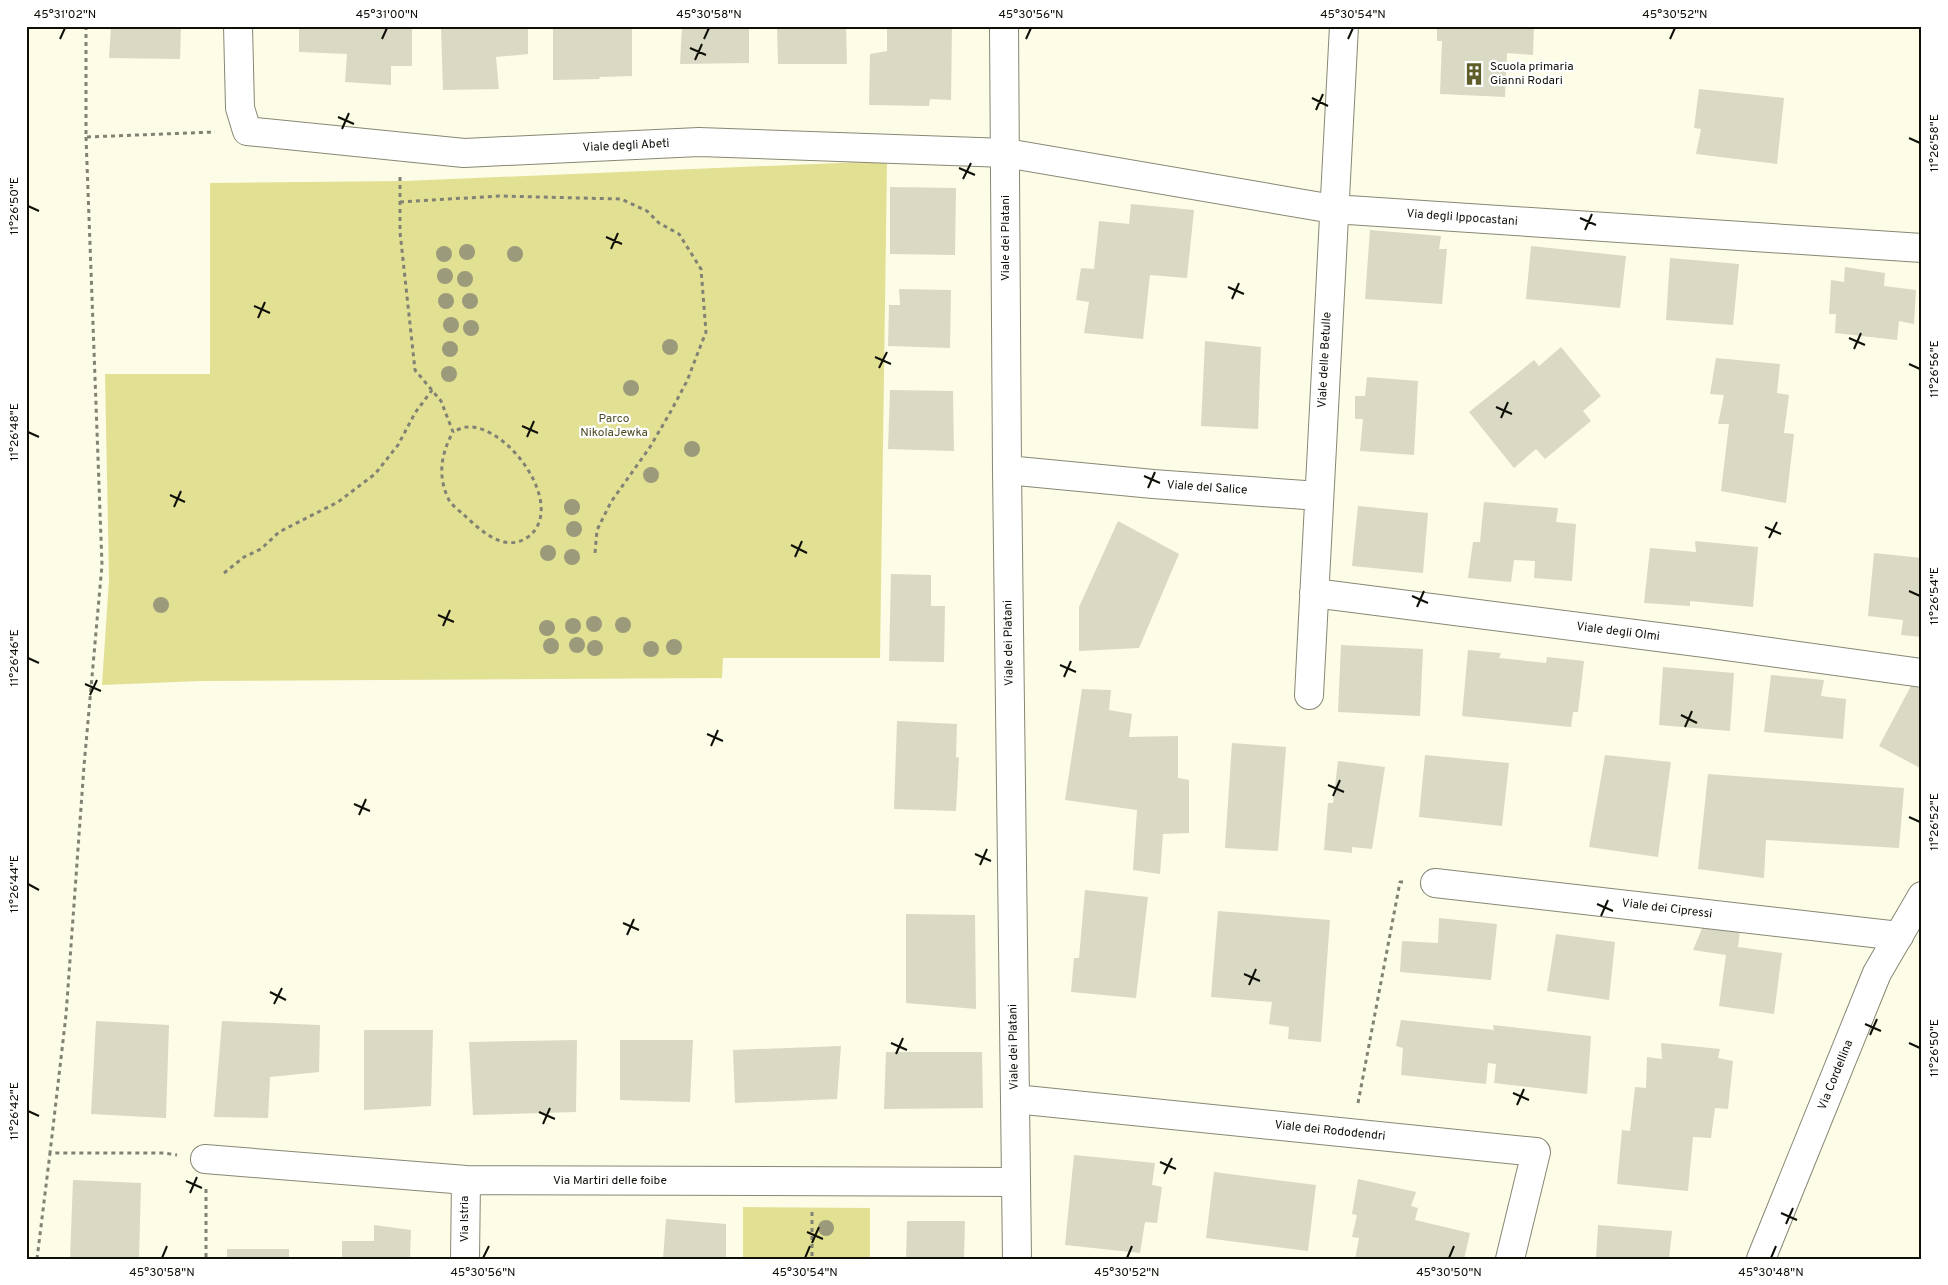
<svg xmlns="http://www.w3.org/2000/svg" width="1948" height="1285" font-family="Overpass,sans-serif">
<rect width="100%" height="100%" fill="#fcfce7"/>
<path fill="#e2e093" d="M887 161 880 658H723L722 678 200 681 102 685 109 580 105 374H210V183L404 181Z
M743 1207 870 1208V1259H743Z"/>
<path fill="#d9d9c4" d="M111 26H181L180 59 109 58Z
M299 26H412V66H391V85L345 82 347 54 299 52Z
M441 26H528V54L496 57 499 89 443 90Z
M553 26H632V76L600 77 599 79 553 80Z
M682 26H749V63L680 64Z
M777 26H846L847 64H778Z
M887 26H952L951 100 930 99 929 106 869 105 870 54 887 51Z
M1437 26H1534L1533 55 1507 53 1505 97 1440 94 1442 41H1437Z
M1699 89 1784 98 1777 164 1696 154 1701 129 1694 128Z
M890 187 956 188 955 255 890 254Z
M1131 204 1194 210 1187 278 1150 275 1143 339 1084 333 1089 302 1076 300 1081 268 1094 269 1099 221 1129 224Z
M1370 230 1441 236 1439 249H1447L1442 304 1365 299Z
M1531 246 1626 256 1620 308 1526 299Z
M1670 258 1739 264 1733 325 1666 320Z
M1845 267 1885 273 1884 286 1916 290 1914 324 1899 321 1897 340 1835 333 1836 314H1829L1831 280 1844 282Z
M899 289 951 290 950 348 888 346 889 305H900Z
M1205 341 1261 347 1258 429 1201 426Z
M1561 347 1601 396 1583 411 1591 421 1545 459 1536 449 1514 468 1469 412 1534 360 1539 366Z
M1716 358 1780 364 1777 393 1789 395 1784 433 1794 434 1786 503 1721 491 1729 424H1718L1724 395 1710 394Z
M1367 377 1418 381 1414 455 1360 451 1363 419H1355V396H1365Z
M890 390 953 391 954 451 888 449Z
M1484 502 1558 508 1556 522 1576 524 1572 581 1534 578 1535 561 1514 560 1511 582 1468 578 1473 542H1480Z
M1358 506 1428 513 1423 573 1352 566Z
M1118 521 1179 554 1139 648 1079 651V607Z
M1695 541 1758 547 1753 607 1690 601V606L1644 603 1650 548 1696 552Z
M1874 553 1922 558V637L1901 635 1903 620 1868 616Z
M891 574 931 575V606H945L944 662 889 661Z
M1341 645 1423 649 1420 716 1338 712Z
M1468 650 1501 653 1499 658 1546 663 1547 657 1584 661 1578 712H1573L1571 727 1462 716Z
M1663 667 1734 673 1730 731 1659 725Z
M1771 675 1824 680 1821 696 1846 699 1843 739 1764 732Z
M1912 684 1922 690V769L1879 746Z
M1082 689 1111 690 1109 710 1132 714 1129 737 1178 736V778L1189 780V833L1163 834 1160 874 1133 870 1137 810 1065 800Z
M897 721 957 724 956 758 959 757 956 811 894 809Z
M1232 743 1286 747 1278 851 1225 848Z
M1425 755 1509 763 1502 826 1419 817Z
M1605 755 1671 762 1658 857 1589 847Z
M1338 761 1385 767 1372 849 1352 847V853L1324 850 1328 803H1333Z
M1708 774 1904 788 1899 848 1766 840 1764 878 1698 869Z
M1085 890 1148 897 1136 998 1071 992 1074 958H1079Z
M1218 911 1330 920 1321 1042 1288 1039 1289 1027 1269 1024 1272 1002 1211 997Z
M906 914 975 915 976 1009 906 1003Z
M1439 918 1497 924 1491 980 1400 972 1402 941 1438 943Z
M1706 919 1741 923 1738 947 1782 953 1774 1014 1719 1006 1726 955 1693 950Z
M1556 934 1615 942 1609 1000 1547 991Z
M1401 1020 1494 1030 1493 1025 1591 1036 1587 1094 1494 1083 1496 1064 1488 1063 1486 1084 1401 1075 1403 1048 1396 1046Z
M96 1021 169 1025 166 1118 91 1114Z
M222 1021 320 1025 319 1072 270 1077 268 1118 214 1117Z
M364 1030H433L431 1106 364 1110Z
M577 1040 576 1112 473 1115 469 1042Z
M620 1040H693L690 1102 620 1100Z
M1661 1043 1720 1049 1718 1058 1733 1061 1728 1109 1715 1108 1711 1138 1693 1137 1688 1191 1617 1184 1622 1130 1630 1131 1635 1087 1646 1088 1647 1057 1662 1059Z
M841 1046 837 1099 735 1103 733 1050Z
M886 1052H982L983 1108 884 1109Z
M1074 1155 1155 1163 1152 1185 1162 1187 1157 1223 1145 1222 1140 1253 1065 1245Z
M1214 1172 1316 1185 1308 1251 1206 1238Z
M1358 1179 1416 1192 1411 1206 1418 1208 1415 1220 1470 1233 1464 1259H1355L1359 1238 1352 1237 1357 1215 1352 1214Z
M73 1180 141 1183 139 1259H70Z
M666 1219 726 1224V1259H663Z
M907 1221H965L964 1259H906Z
M374 1225 411 1230 410 1259H342V1241H374Z
M1598 1225 1672 1231 1669 1259H1596Z
M227 1249H289V1259H227Z"/>
<g fill="none" stroke-linecap="round" stroke-linejoin="round">
<defs>
<path id="minor" d="M238 26 240 108 247 131 464 153 699 142 1006 153 1333 209 1922 248
M1004 26 1007 470 1017 1259
M1007 470 1153 484 1319 496
M1314 593 1705 643 1922 673
M1309 695 1344 26
M1435 883 1899 936
M1015 1099 1536 1152 1510 1259
M205 1159 466 1180 1016 1182
M465 1259 466 1180"/>
<path id="tertiary" d="M1761 1259 1877 973 1922 896"/>
</defs>
<use href="#minor" stroke="#878774" stroke-width="30"/>
<use href="#tertiary" stroke="#878774" stroke-width="30"/>
<path stroke="#828274" stroke-width="3" stroke-dasharray="4 4" stroke-linecap="butt" d="M86 26V137L215 132
M86 137 102 565 84 766 66 1015 50 1153H164L177 1155
M400 177V232L415 370 441 401 453 432C441 454 437 476 449 500 452 505 458 510 463 514 479 529 504 554 528 537 568 507 508 424 467 427 463 427 457 430 453 432
M400 202 499 196 621 199 647 211 659 223 679 234 701 269 706 332 697 355 687 381 671 411 650 447 611 502 597 530 595 553
M224 573 244 557 261 549 279 532 338 502 375 474 398 445 415 413 432 390
M1358 1103 1400 882H1406
M206 1189V1259
M812 1212V1259
M37 1259 50 1153"/>
<use href="#minor" stroke="#fff" stroke-width="28"/>
<use href="#tertiary" stroke="#fff" stroke-width="28"/>
</g>
<g fill="#9b9a7a">
<circle cx="467" cy="252" r="8"/>
<circle cx="444" cy="254" r="8"/>
<circle cx="515" cy="254" r="8"/>
<circle cx="445" cy="276" r="8"/>
<circle cx="465" cy="279" r="8"/>
<circle cx="446" cy="301" r="8"/>
<circle cx="470" cy="301" r="8"/>
<circle cx="451" cy="325" r="8"/>
<circle cx="471" cy="328" r="8"/>
<circle cx="670" cy="347" r="8"/>
<circle cx="450" cy="349" r="8"/>
<circle cx="449" cy="374" r="8"/>
<circle cx="631" cy="388" r="8"/>
<circle cx="692" cy="449" r="8"/>
<circle cx="651" cy="475" r="8"/>
<circle cx="572" cy="507" r="8"/>
<circle cx="574" cy="529" r="8"/>
<circle cx="548" cy="553" r="8"/>
<circle cx="572" cy="557" r="8"/>
<circle cx="161" cy="605" r="8"/>
<circle cx="594" cy="624" r="8"/>
<circle cx="623" cy="625" r="8"/>
<circle cx="573" cy="626" r="8"/>
<circle cx="547" cy="628" r="8"/>
<circle cx="577" cy="645" r="8"/>
<circle cx="551" cy="646" r="8"/>
<circle cx="674" cy="647" r="8"/>
<circle cx="595" cy="648" r="8"/>
<circle cx="651" cy="649" r="8"/>
<circle cx="826" cy="1228" r="8"/>
</g>
<path fill="none" stroke="#0f0f08" stroke-width="2" d="M60 39 65 28M382 39 387 28M704 39 709 28M1026 39 1031 28M1348 39 1353 28M1670 39 1675 28M690 48 706 55M695 60 702 44M1312 98 1328 106M1316 110 1323 94M338 117 354 124M342 129 349 113M1909 138 1920 143M959 168 975 175M963 179 971 163M28 206 39 211M1580 218 1596 225M1585 230 1592 214M606 237 622 244M611 249 618 233M1228 287 1244 294M1232 299 1239 283M254 306 270 313M258 318 265 302M1849 338 1865 345M1854 349 1861 333M875 357 891 364M1909 364 1920 369M879 368 887 352M1496 407 1512 414M1501 418 1508 402M522 426 538 433M28 432 39 437M527 437 534 421M1144 476 1160 483M1148 488 1155 472M170 495 185 502M174 507 181 491M1765 527 1781 534M1769 538 1777 522M791 545 807 553M795 557 802 541M1909 591 1920 596M1412 596 1428 603M1417 607 1424 591M438 615 454 622M443 626 450 610M28 658 39 663M1060 665 1076 672M1064 677 1071 661M85 684 101 691M90 695 97 680M1681 715 1697 723M1685 727 1692 711M707 734 723 741M711 746 718 730M1328 785 1344 792M1333 796 1340 780M354 804 370 811M359 815 366 799M1909 817 1920 822M975 854 991 861M980 865 987 849M28 884 39 890M1597 904 1613 911M1601 916 1608 900M623 923 639 930M627 935 634 919M1244 974 1260 981M1249 985 1256 969M270 992 286 1000M274 1004 282 988M1865 1024 1881 1031M1870 1035 1877 1019M891 1043 907 1050M1909 1043 1920 1048M896 1054 903 1038M1513 1093 1529 1100M1517 1105 1524 1089M28 1111 39 1116M539 1112 555 1119M543 1124 550 1108M1160 1162 1176 1169M1164 1174 1172 1158M186 1181 202 1188M190 1193 197 1177M1781 1213 1797 1220M1786 1224 1793 1208M807 1232 823 1239M812 1243 819 1227M162 1258 167 1246M483 1258 489 1246M805 1258 810 1246M1127 1258 1132 1246M1449 1258 1454 1246M1771 1258 1776 1246"/>
<defs>
<symbol id="building-bare" viewBox="-9 -9 18 18"><path d="M-4-6H4V6H1V3H-1V6H-4ZM-2.5-4.3h1.7v1.8h-1.7ZM.8-4.3h1.7v1.8H.8ZM-2.5-1h1.7V.8h-1.7ZM.8-1h1.7V.8H.8Z" fill="#5f5e2a" stroke="#fff" stroke-width="2.5" paint-order="stroke"/></symbol>
</defs>
<g fill-rule="evenodd">
<use href="#building-bare" x="1458" y="58" width="32" height="32"/>
</g>
<g text-anchor="middle" dominant-baseline="central" stroke-width="4.5" stroke-linejoin="round" paint-order="stroke">
<g font-size="12" fill="#0f0f08" stroke="#fff" text-anchor="start">
<text x="1490" y="67">Scuola primaria<tspan x="1490" dy="14">Gianni Rodari</tspan></text>
</g>
<g font-size="12" fill="#0f0f08" stroke="#fff">
<text transform="translate(626 146) rotate(-3)">Viale degli Abeti</text>
<text transform="translate(1462 218) rotate(4)">Via degli Ippocastani</text>
<text transform="translate(1006 238) rotate(-90)">Viale dei Platani</text>
<text transform="translate(1325 360) rotate(-87)">Viale delle Betulle</text>
<text transform="translate(1207 488) rotate(4)">Viale del Salice</text>
<text transform="translate(1618 632) rotate(7)">Viale degli Olmi</text>
<text transform="translate(1009 643) rotate(-91)">Viale dei Platani</text>
<text transform="translate(1667 909) rotate(7)">Viale dei Cipressi</text>
<text transform="translate(1014 1047) rotate(-91)">Viale dei Platani</text>
<text transform="translate(1836 1075) rotate(-68)">Via Cordellina</text>
<text transform="translate(1330 1131) rotate(6)">Viale dei Rododendri</text>
<text x="610" y="1181">Via Martiri delle foibe</text>
<text transform="translate(465 1219) rotate(-90)">Via Istria</text>
</g>
<g font-size="12" fill="#4b4a21" stroke="#fff">
<text x="614" y="419">Parco<tspan x="614" dy="14">NikolaJewka</tspan></text>
</g>
</g>
<rect width="1948" height="1285" fill="none" stroke="#ffffff" stroke-width="55"/>
<rect x="28" y="28" width="1892" height="1230" fill="none" stroke="#0f0f08" stroke-width="2"/>
<g font-size="12" text-anchor="middle" fill="#0f0f08">
<text x="65" y="18">45°31'02"N</text>
<text x="387" y="18">45°31'00"N</text>
<text x="709" y="18">45°30'58"N</text>
<text x="1031" y="18">45°30'56"N</text>
<text x="1353" y="18">45°30'54"N</text>
<text x="1675" y="18">45°30'52"N</text>
<text transform="translate(1934 143) rotate(-90)" y="4">11°26'58"E</text>
<text transform="translate(14 206) rotate(-90)" y="4">11°26'50"E</text>
<text transform="translate(1934 369) rotate(-90)" y="4">11°26'56"E</text>
<text transform="translate(14 432) rotate(-90)" y="4">11°26'48"E</text>
<text transform="translate(1934 596) rotate(-90)" y="4">11°26'54"E</text>
<text transform="translate(14 658) rotate(-90)" y="4">11°26'46"E</text>
<text transform="translate(1934 822) rotate(-90)" y="4">11°26'52"E</text>
<text transform="translate(14 884) rotate(-90)" y="4">11°26'44"E</text>
<text transform="translate(1934 1048) rotate(-90)" y="4">11°26'50"E</text>
<text transform="translate(14 1111) rotate(-90)" y="4">11°26'42"E</text>
<text x="162" y="1276">45°30'58"N</text>
<text x="483" y="1276">45°30'56"N</text>
<text x="805" y="1276">45°30'54"N</text>
<text x="1127" y="1276">45°30'52"N</text>
<text x="1449" y="1276">45°30'50"N</text>
<text x="1771" y="1276">45°30'48"N</text>
</g>
</svg>
